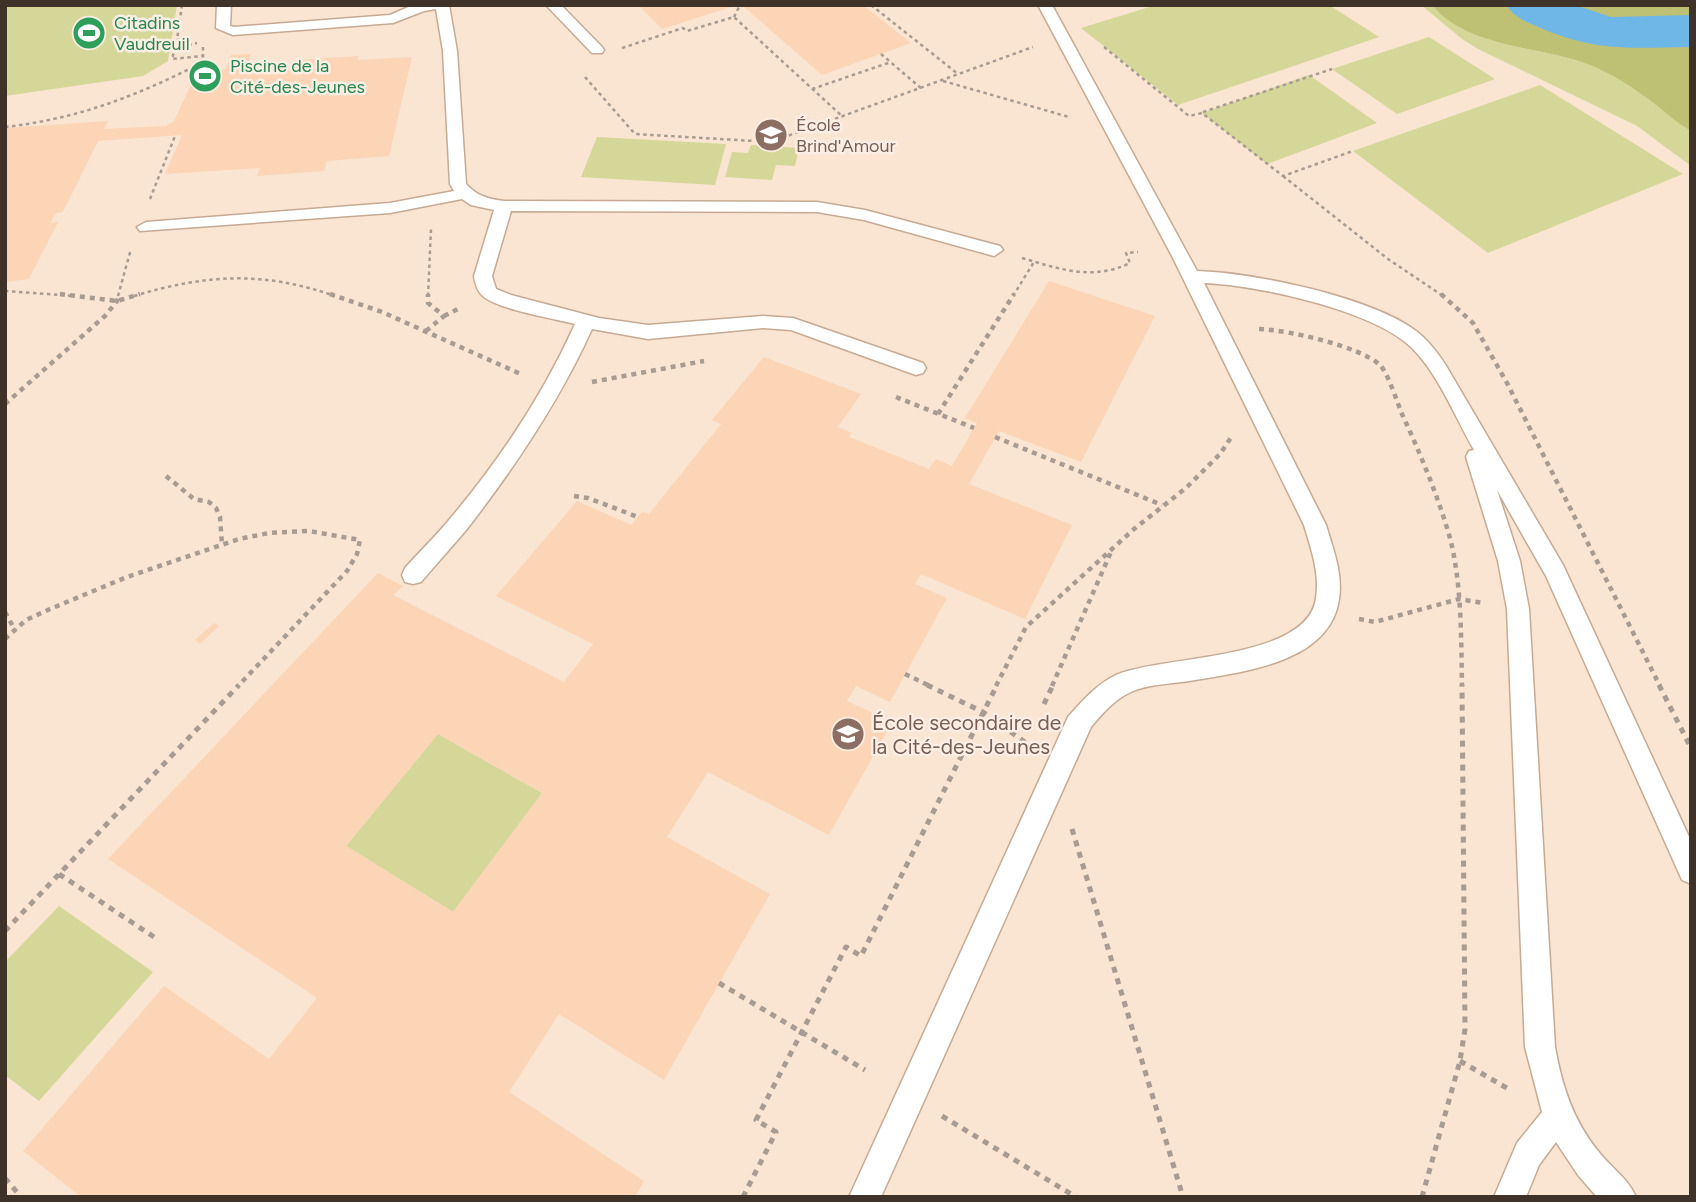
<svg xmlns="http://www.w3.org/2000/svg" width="1696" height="1202" font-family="Figtree,sans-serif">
<rect width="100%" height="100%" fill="#fbeee5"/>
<path fill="#fae4d2" d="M5 5H1421L1462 39 1478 49 1637 126 1676 153 1691 166V1197H5Z"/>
<path fill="#d4d797" d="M5 5H177L168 61 143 76 5 96Z
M1156 5H1329L1379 37 1178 105 1081 28Z
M1421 5H1432C1466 48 1540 46 1587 64 1611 73 1632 87 1652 102 1667 113 1673 121 1691 131V166L1637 126 1478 49 1462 39Z
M1429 37 1495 79 1397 114 1332 69Z
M1309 75 1377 123 1267 164 1202 113Z
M1540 85 1683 174 1488 253 1353 151Z
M597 137 726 144 715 185 581 177Z
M751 145 799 148 795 166 776 165 772 180 725 177 732 152 748 153Z
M438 734 542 793 453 912 346 846Z
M59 906 153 972 39 1101 5 1075V962Z"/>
<path fill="#bec073" d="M1432 5H1691V131C1673 121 1667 113 1652 102 1632 87 1611 73 1587 64 1540 46 1466 48 1432 5Z"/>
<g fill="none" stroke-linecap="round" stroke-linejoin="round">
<path fill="#6fb7e7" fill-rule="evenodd" d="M1506 5H1575L1611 17 1691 15V47C1633 48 1596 52 1541 28 1527 22 1515 18 1506 5Z"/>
</g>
<path fill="#fbd5b5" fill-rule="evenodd" d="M638 5H733L734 6 662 29Z
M742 5H863L911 43 822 75Z
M251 54 245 69 295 66 297 60 359 56 357 60 412 57 389 156 327 161 324 171 257 176 260 168 165 174 182 135 98 141 63 212 56 213 50 223 58 222 29 279 5 282V128L108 121 104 129 166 126 174 121 197 72 225 70 231 55Z
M1049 281 1155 316 1081 462 999 431 969 484 1072 525 1025 619 921 574 915 584 947 598 890 702 856 686 847 701 892 722 829 835 708 772 667 837 770 894 664 1080 559 1014 509 1092 644 1181 635 1197H81L23 1151 164 986 269 1059 317 998 108 859 378 573 403 586 393 595 564 682 593 644 496 596 577 501 631 525 642 512 649 514 721 424 712 420 764 357 861 394 838 427 852 433 849 437 929 469 936 459 952 466 977 423 965 418ZM438 734 542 793 453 912 346 846Z
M214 623 219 626 200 644 195 640Z"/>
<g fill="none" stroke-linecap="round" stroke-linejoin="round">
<defs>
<path id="service" d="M217 5H231L230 26 234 27 390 15 413 5H449L457 51 466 184C477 196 488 199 504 201L817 202 865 210 1000 246 1003 250 994 256 864 220 817 212 511 211 492 276 496 289 511 295 599 318 648 325 763 316 793 318 923 363 926 368 923 373 916 375 791 330 763 328 648 339 592 329C560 400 515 467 467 529 452 547 436 564 421 582L413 584 405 582 402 575 405 568C419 552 435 537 449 520 499 461 543 395 575 324 555 319 496 309 483 296 477 291 475 283 474 276L494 210 471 205 462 199 390 213 140 231 137 227 146 222 390 203 454 191 450 184 443 51 436 9 424 11 393 23 233 35 216 28Z
M546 5H561L602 47 604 50 602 53H592Z
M1038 5H1052L1197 271C1255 273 1371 297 1416 331 1428 340 1437 352 1445 364L1563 565 1691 841V884L1682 880 1546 576 1497 490 1520 561 1529 609 1555 1047C1562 1086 1573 1120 1598 1151 1610 1167 1628 1178 1636 1197H1597L1578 1175 1556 1142 1539 1165 1526 1197H1494L1517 1143 1542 1112 1525 1047 1507 609 1498 561 1466 457 1469 451 1474 450C1455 417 1439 375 1412 348 1374 310 1257 285 1204 283L1326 525C1333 549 1343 573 1339 599 1330 664 1240 672 1189 681 1171 684 1148 684 1131 692 1115 699 1102 714 1091 727L881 1197H849L1068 717C1082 701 1097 684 1116 675 1162 655 1308 661 1316 598 1320 573 1311 549 1304 525L1172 256Z"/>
</defs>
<use href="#service" stroke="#c6aa93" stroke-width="3"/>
<path stroke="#a79b92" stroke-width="2.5" stroke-dasharray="3.5 3.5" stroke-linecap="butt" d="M182 5 177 40 190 38 188 45 197 43
M871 5 958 74
M734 17 740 5
M177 40 172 59 202 56
M203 47V71
M1104 47 1189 116 1202 113 1283 176 1353 151
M622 48 683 28 687 31 734 17 843 117
M881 54 922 89
M585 77 635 134 771 142 1033 47
M943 81 1069 117
M812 89 891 62
M1203 112 1332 69
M5 127C77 119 137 96 201 63
M1283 176 1388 259 1443 296
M150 199 175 136
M1022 258C1059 269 1093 281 1130 263L1126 253 1138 252
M5 291 74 296
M118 296 131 249
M134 296C207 274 263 271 335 296
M428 296 431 229
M1013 296 1034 262"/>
<path stroke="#a79b92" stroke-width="4.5" stroke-dasharray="5 5" stroke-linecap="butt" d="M60 294 117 301 140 294
M330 294 382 312 523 375
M1441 294 1473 323 1507 383 1660 686
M444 316 462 307
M1259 329C1288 330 1359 346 1380 365 1388 373 1397 402 1402 414 1420 453 1438 496 1450 538 1462 585 1461 638 1462 686
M426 331 444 316 428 303V294
M592 382 704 361
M896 397 974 428
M5 404 105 316 117 301 119 294
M938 414 1014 294
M995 437 1162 505
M166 476 194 499 209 502 216 508 220 517 222 545
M574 496 588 498 638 517
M5 612 15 630
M1359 619 1375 622 1459 599 1483 603
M5 639 26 620 50 609 127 577 239 539 269 533 309 531 360 540 357 554 347 571 238 686
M905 674 930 686
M996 686 1026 627 1134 529 1186 488 1220 454 1232 436
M1052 686 1111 552"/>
<path stroke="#a79b92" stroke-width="5" stroke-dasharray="6 6" stroke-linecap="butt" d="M927 685 983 712 1029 745
M1659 685 1691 748
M1044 704 1053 685
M1072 829 1183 1197
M59 874 154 937
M5 931 239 685
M719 983 865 1070
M1460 1061 1512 1091
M942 1116 1076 1197
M5 1178 21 1197
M743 1197 776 1132 756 1120 846 947 861 956 997 685
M1422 1197 1460 1061 1465 1029 1462 685"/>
<use href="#service" fill="#fff" fill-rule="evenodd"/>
</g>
<defs>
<symbol id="stadium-disc" viewBox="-11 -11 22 22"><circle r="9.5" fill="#2e9e5b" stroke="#fbeee5"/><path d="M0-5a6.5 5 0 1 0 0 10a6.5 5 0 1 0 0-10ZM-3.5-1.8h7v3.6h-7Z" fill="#fff"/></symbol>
<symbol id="school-disc" viewBox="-11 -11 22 22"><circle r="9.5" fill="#8d6e63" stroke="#fbeee5"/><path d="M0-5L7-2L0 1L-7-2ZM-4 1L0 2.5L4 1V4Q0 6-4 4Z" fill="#fff"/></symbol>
</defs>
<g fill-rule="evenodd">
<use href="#stadium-disc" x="70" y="14" width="38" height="38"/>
<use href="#stadium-disc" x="186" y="57" width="38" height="38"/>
<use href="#school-disc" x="752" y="116" width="38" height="38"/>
<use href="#school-disc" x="829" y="715" width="38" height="38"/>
</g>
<g text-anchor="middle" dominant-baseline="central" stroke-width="5" stroke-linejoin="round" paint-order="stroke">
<g font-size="18" fill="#27864d" stroke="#fbeee5" text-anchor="start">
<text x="114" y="23">Citadins<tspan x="114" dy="21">Vaudreuil</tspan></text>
<text x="230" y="66">Piscine de la<tspan x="230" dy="21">Cité-des-Jeunes</tspan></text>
</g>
<g font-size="18" fill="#785e54" stroke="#fbeee5" text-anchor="start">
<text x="796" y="125">École<tspan x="796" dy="21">Brind'Amour</tspan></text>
</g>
<g font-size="21" fill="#785e54" stroke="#fbeee5" text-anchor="start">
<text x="872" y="722">École secondaire de<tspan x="872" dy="24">la Cité-des-Jeunes</tspan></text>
</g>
</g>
<rect width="1696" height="1202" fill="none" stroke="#3e3229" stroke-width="14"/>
</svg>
